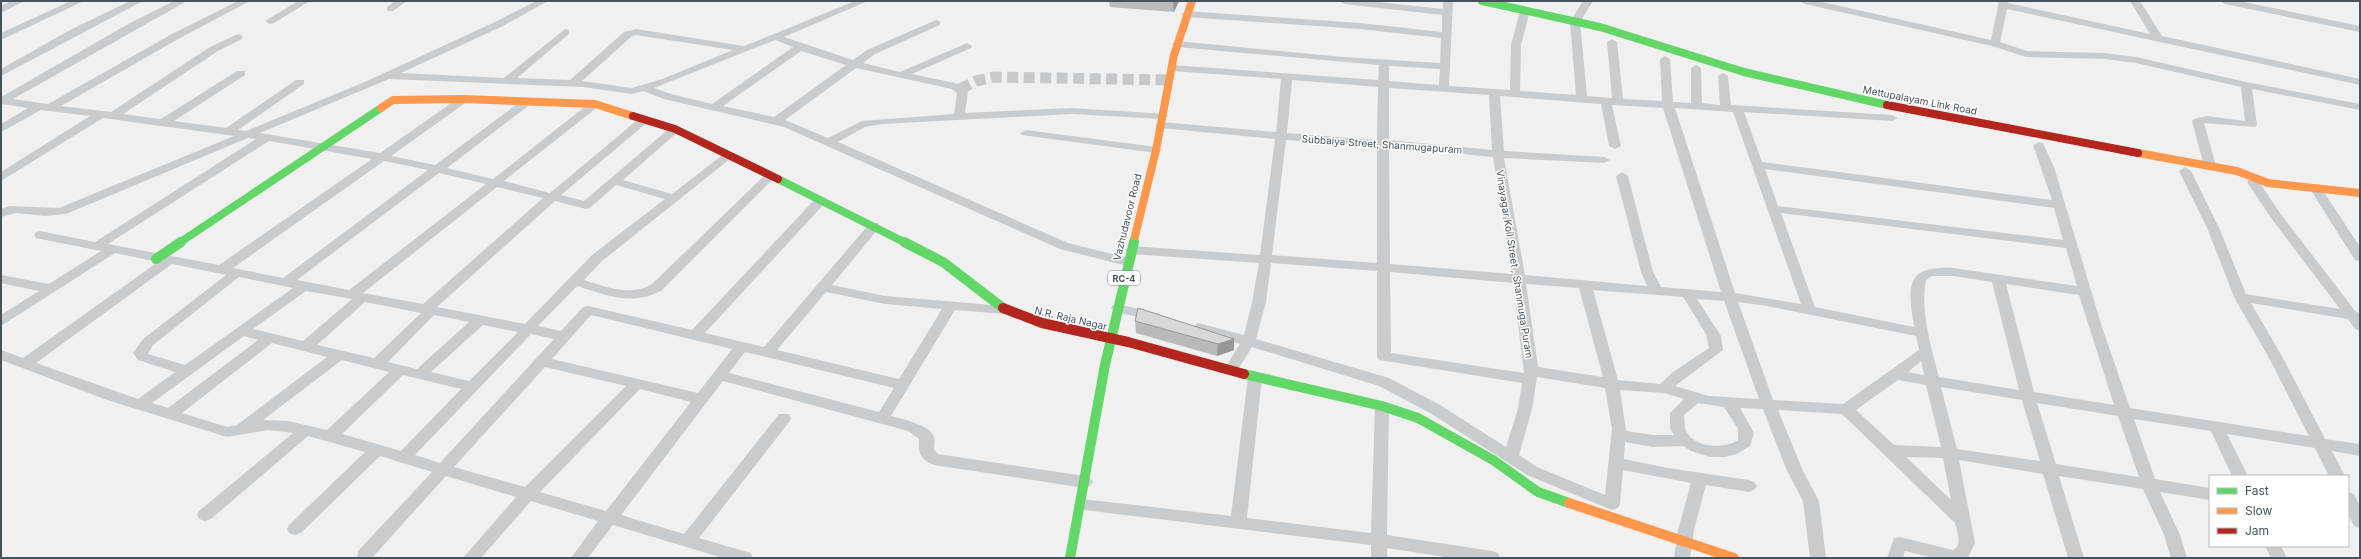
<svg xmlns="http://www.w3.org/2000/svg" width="2361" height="559" font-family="Inter,sans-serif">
<rect width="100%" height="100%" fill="#f1f0f0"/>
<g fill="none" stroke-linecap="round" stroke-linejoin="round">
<path stroke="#c6c9cb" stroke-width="11" stroke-dasharray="11 5.5" stroke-linecap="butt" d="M960 89 976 81 994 77 1170 80"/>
<path fill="#c9ccce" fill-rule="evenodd" d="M11 1H24L1 13V6Z
M71 1H84L1 40V33Z
M130 1H143L1 76V69L70 30Z
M174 1H187L13 99 48 104 172 34 238 1H250L180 38 61 106 111 112 210 47 238 34 242 35V39L218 51 123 114 161 119 237 71H245V75L174 121 226 128 296 80H304V84L238 130 246 131 367 81 495 22 536 1H548L503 26 401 73 504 78 565 29 569 30V34L517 78 570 80 624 32 636 29 744 46 855 1H868L784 37 853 60 867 50 936 20 940 21V25L875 54 863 63 900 72 967 43 972 46 971 48 912 74 959 84 968 92 965 113 1072 108 1166 114 1168 116 1162 119 1072 114 882 124 865 127 838 142 1068 243 1132 259 1133 262 1132 265 1127 266 1060 249 784 127 664 99 643 91 632 94 583 87 389 79 260 133 380 153 460 97H468V101L391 156 435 165 524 99H532V103L447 168 493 179 591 102H599V106L504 181 550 193 641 117H649V121L561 195 584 201 671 127H679L681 129 679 131 623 180 672 194 725 153 729 152 735 155 602 261 584 280C607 287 629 297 652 284L766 174 770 172 776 176 662 290C633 307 606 295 577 286L538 326 561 331 583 307 588 306 692 330 817 197H825L827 200 825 203 705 333 764 347 870 223H878L880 226 878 229 832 285 885 296 1005 306 1012 310 1005 314 955 310 891 416C902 419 931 425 934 437 935 441 934 446 934 450L938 454 1085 476 1090 478 1093 482 1090 486 1085 488 934 465C920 460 918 452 919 439L908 431 723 381 621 515 684 534 779 414H789L791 418 789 422 699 538 751 553 753 558H723L613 525 588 558H571L598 521 531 501 481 558H463L516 497 446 476 372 558H357L358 551 432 472 380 456 301 533 295 535 289 533 287 529 289 525 365 452 308 436 211 519 205 521 199 519 197 515 199 511 293 433 268 430 227 437 107 400 1 360V350L23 358 158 262 115 253 1 326V315L39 291 1 283V275L49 284 101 251 36 238 34 235 36 232 40 231 95 242 256 139 248 138 66 214 45 216 16 213 1 217V209L9 206 59 208 234 136 103 118 1 181V172L90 116 41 110 1 132V124L28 108 1 104V97L130 23ZM636 35 733 50 662 79 632 88 582 81 632 36ZM775 40 793 47 712 104 671 94 654 88ZM801 51 846 65 774 117 723 106ZM856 68 952 89 957 93 954 114 862 121 828 138 785 120ZM269 141 372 159 219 265 108 244ZM384 161 428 170 283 278 233 268ZM439 173 486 184 349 290 297 280ZM616 185 665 199 592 255 525 324 437 307 555 201 586 209 590 208ZM497 187 543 198 423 304 363 293ZM172 264 226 275 143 339 133 353 138 360 175 372 138 399 36 363ZM239 277 293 288 185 365 148 354 153 345ZM306 291 352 299 303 341 253 329ZM826 292 885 304 942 309 899 379 777 350ZM365 302 421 313 374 358 317 345ZM434 315 469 322 417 369 388 362ZM591 315 732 349 698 393 552 359ZM483 325 518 332 469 381 431 372ZM531 334 554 339 440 463 415 455ZM244 336 258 340 168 408 152 403ZM272 343 327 357 237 425 227 427 182 413ZM745 352 894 388 879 412 729 373ZM342 360 389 372 327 430 288 421 263 420ZM545 367 626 386 525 487 454 467ZM403 375 461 389 401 451 342 434ZM640 389 691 402 606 511 540 492Z
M298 1H310L274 23 270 24 265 21Z
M395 1H407L393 11H387V7Z
M1339 1H1369L1443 9V1H1453L1449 86 1510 90 1511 45 1520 11 1525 8 1530 11 1521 45 1520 91 1576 95 1570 22 1583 1H1593L1580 22 1587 96 1612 98 1607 42 1612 39 1617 42 1623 99 1662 101 1660 59 1665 56 1670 59 1673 102 1691 103V68L1696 65 1701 68 1702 103 1720 105 1718 76 1723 73 1728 76 1731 105 1892 115 1898 118 1892 121 1744 112 1762 162 2052 200 2033 145 2039 142 2043 143 2054 167 2102 327 2130 408 2309 436 2269 358 2234 297 2208 230 2179 171 2185 167 2191 171 2220 230 2246 294 2340 309 2271 218 2247 182 2249 179H2257L2280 213 2356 312 2360 313V331L2355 329 2348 319 2251 303 2283 358 2325 439 2360 444V456L2332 451 2345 476H2329L2315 448 2227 434 2248 476H2232L2211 431 2134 419 2155 479 2210 488V500L2160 492 2180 535 2187 558H2171L2164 535 2143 489 2059 476 2084 558H2068L2043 474 1959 460 1975 543 1968 558H1933L1905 551 1903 558H1887L1894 538 1900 537 1953 550C1963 545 1957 532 1955 523L1842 414 1778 410 1803 471 1819 501 1826 558H1810L1803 501 1787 471 1763 409 1740 408 1754 433 1750 446 1737 454 1725 457H1710L1691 451 1683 446 1653 447 1625 442 1624 459 1668 468 1749 480 1754 482 1757 486 1754 490 1749 492 1706 485 1694 530 1690 558H1674L1678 530 1691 483 1623 470 1620 504 1618 508 1612 510 1527 475 1430 413 1379 386 1252 347 1235 374H1225L1223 371 1240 344 1193 331 1191 328 1198 323 1244 335 1252 302 1259 263 1131 254 1125 250 1131 246 1260 255 1275 139 1161 128 1155 125 1161 122 1276 132 1281 79 1172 71 1167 68 1172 65 1378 80 1379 65 1177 47 1172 44 1177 41 1343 57 1440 63 1441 38 1360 29 1186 17 1181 14 1186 11 1360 23 1442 32V15L1344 4ZM1389 66 1440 69 1439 85 1389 81ZM1292 80 1378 87 1377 140 1287 133ZM1389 88 1489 95 1492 150 1389 140ZM1500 96 1601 104 1609 146 1615 149 1621 146 1612 105 1663 108 1721 292 1661 287 1653 272 1628 176 1622 172 1616 176 1641 272 1647 286 1525 275 1504 158 1604 163 1610 160 1604 157 1504 151ZM1675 108 1733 112 1801 304 1735 293ZM1286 140 1377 146V263L1272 255ZM1389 147 1493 157 1512 274 1390 264ZM1765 169 2054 208 2063 240 1778 206ZM1781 213 2066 248 2077 286 1953 268C1904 266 1908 287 1914 327L1815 307ZM1271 263 1377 271V357L1379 360 1522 383 1518 409 1506 447 1440 405 1389 378 1256 339 1266 302ZM1390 272 1513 283 1524 373 1391 353ZM1932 276H1953L1992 282 2019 390 1939 377C1931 347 1920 311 1926 280ZM1526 284 1579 288 1603 377 1538 367ZM2006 284 2079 295 2114 405 2034 392ZM1593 290 1683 297 1706 334 1709 348 1673 372 1660 384 1618 380ZM1697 299 1724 301 1759 399 1709 396 1675 386 1723 350 1721 336ZM1738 302 1767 306 1916 336 1919 350 1843 404 1773 400ZM1921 361 1924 375 1908 372ZM1537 377 1605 388 1612 429 1605 495 1537 467 1519 455 1532 409ZM1898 380 1926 385 1941 447 1894 445 1856 410ZM1941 387 2022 400 2040 461 1957 449ZM1620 390 1664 393 1684 399 1670 413V428L1674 435H1653L1626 431ZM1698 403 1724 407 1738 429V440C1724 450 1691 448 1685 428 1684 424 1685 419 1684 415ZM2037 403 2118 416 2139 477 2056 464ZM1906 457 1943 458 1951 500Z
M1800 1H1818L1991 40 1999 1H2009L2008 3 2150 34 2130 1H2140L2162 36 2360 79V85L2007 9 2000 42 2027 51 2105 53 2136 57 2246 82 2360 104V110L2252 89 2257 125 2255 127 2204 123 2216 166 2210 169 2204 166 2192 121 2194 119 2207 116 2245 121 2241 87 2136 63 2105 59 2026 57 1992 46 1805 4Z
M2220 1H2239L2360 26V32L2225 4Z
M1026 130 1156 147 1162 150 1156 153 1022 135 1020 133Z
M2316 185 2320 186 2360 247V261L2355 260 2310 189Z
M1118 304 1159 314 1161 317 1154 321 1113 311 1111 308 1113 305Z
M1255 372 1260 373 1262 377 1247 518 1371 533 1375 406 1377 402H1387L1389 406 1387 535 1492 551 1498 553 1500 558H1451L1387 548V558H1371V545L1076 509 1074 505 1076 501 1082 499 1231 516 1248 377 1250 373Z
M2348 492 2354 494 2360 506V528L2354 526 2348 514Z
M2265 546H2281L2287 558H2271Z"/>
<path stroke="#63d668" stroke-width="8" d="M1482 1 1600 27 1744 72 1887 105
M778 179 906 243
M179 243 381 108
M1133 243 1135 236"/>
<path stroke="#63d668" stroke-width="10" d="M904 242 943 262 1003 308
M156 259 181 242
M1244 374 1382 406 1418 418 1493 460 1538 492 1569 503
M1070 558 1105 365 1134 242"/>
<path stroke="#ff974d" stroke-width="8" d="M381 108 393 100 464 99 595 104 633 116
M2138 153 2237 171 2268 183 2360 193
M1135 236 1156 150 1174 55 1192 1"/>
<path stroke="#ff974d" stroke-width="10" d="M1569 503 1734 558"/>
<path stroke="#b3261e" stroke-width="8" d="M1887 105 2138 153
M633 116 675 129 778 179"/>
<path stroke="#b3261e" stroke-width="10" d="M1003 308 1042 323 1128 342 1244 374"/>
</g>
<path fill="#bababb" d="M1109 1H1179L1174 12 1110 7Z
M1138 308 1234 350 1217 356 1136 333 1135 321Z"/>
<path fill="#979799" d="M1173 1H1179L1174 12Z
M1234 339V350L1217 356 1218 344Z"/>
<path fill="#d8d8da" stroke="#979799" d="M1138 308 1234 339 1218 344 1135 321Z"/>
<g text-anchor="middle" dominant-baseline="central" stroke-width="3" stroke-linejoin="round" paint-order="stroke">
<rect fill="#fff" stroke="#7e878e" stroke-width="1" x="1108" y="271" width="32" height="14" rx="3"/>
<g font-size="9" font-weight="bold" fill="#46535d">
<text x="1124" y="278">RC-4</text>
</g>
<g font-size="10" fill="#46535d" stroke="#fff">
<text transform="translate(1920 100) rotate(11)">Mettupalayam Link Road</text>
<text transform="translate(1382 144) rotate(4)">Subbaiya Street, Shanmugapuram</text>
<text transform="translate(1127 217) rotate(-76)">Vazhudavoor Road</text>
<text transform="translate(1515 264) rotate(81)">Vinayagar Koil Street , Shanmuga Puram</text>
<text transform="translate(1071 318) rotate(13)">N.R. Raja Nagar</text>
</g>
</g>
<rect width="2361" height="559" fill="none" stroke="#46535d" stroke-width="4"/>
<rect x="2209" y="475" width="140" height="72" fill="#ffffff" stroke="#b5babe"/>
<rect x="2217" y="488" width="20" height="6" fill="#63d668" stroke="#b5babe"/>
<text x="2245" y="495" font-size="12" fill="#46535d">Fast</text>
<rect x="2217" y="508" width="20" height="6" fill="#ff974d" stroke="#b5babe"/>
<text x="2245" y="515" font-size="12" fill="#46535d">Slow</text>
<rect x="2217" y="528" width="20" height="6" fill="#b3261e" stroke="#b5babe"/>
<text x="2245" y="535" font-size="12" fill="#46535d">Jam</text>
</svg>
